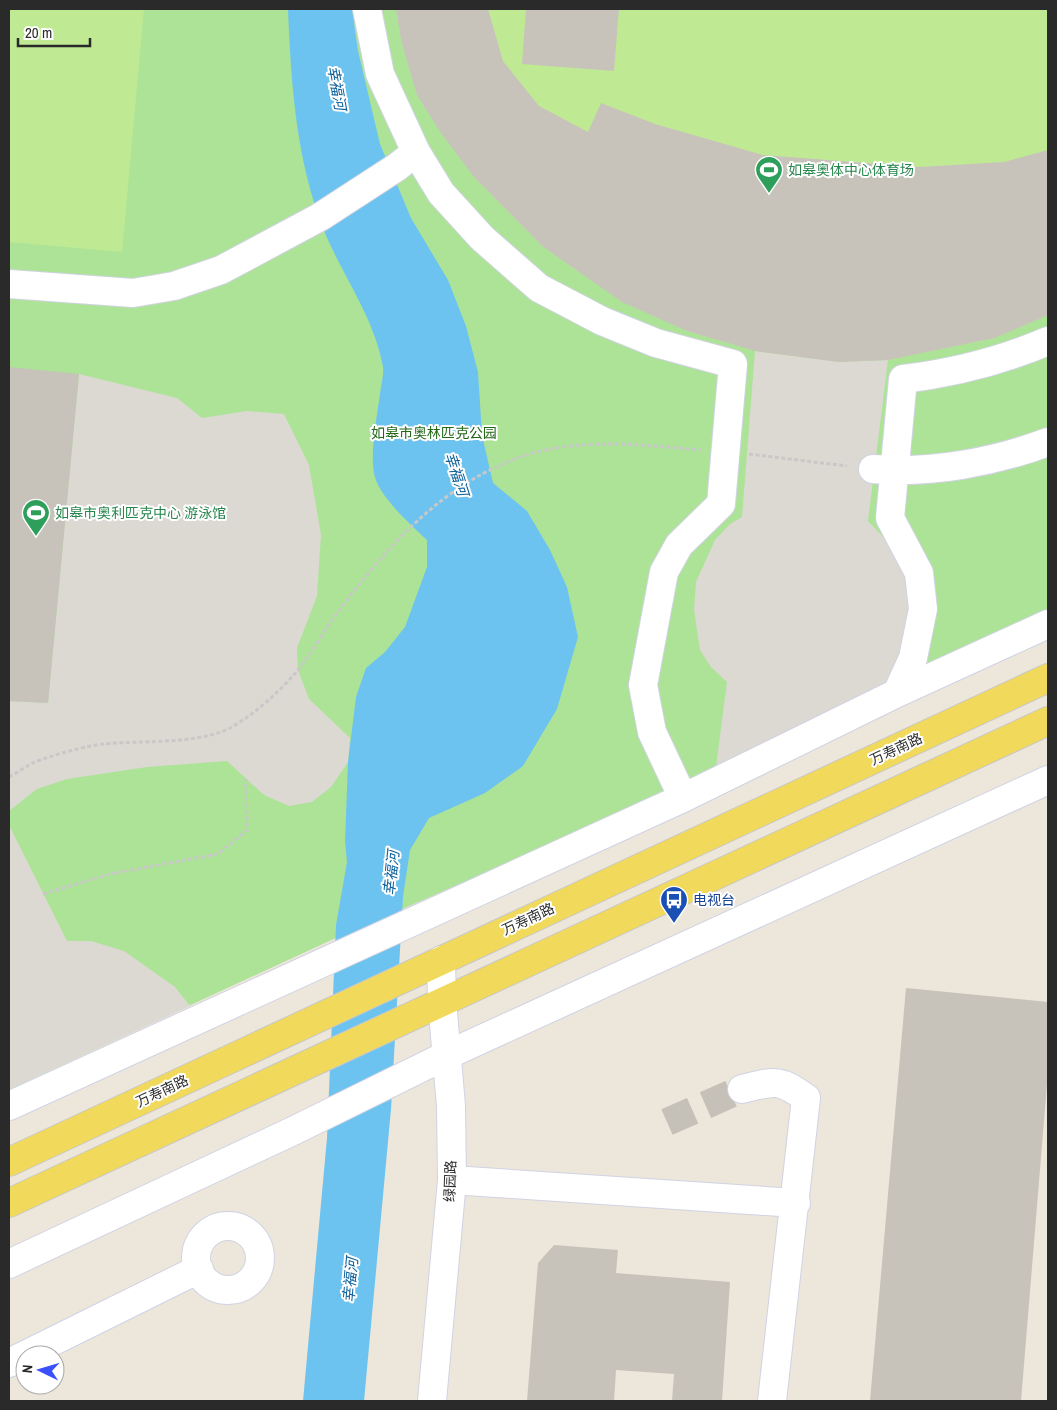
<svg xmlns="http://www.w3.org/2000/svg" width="1057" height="1410" font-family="'Archivo Narrow','Noto Sans SC',sans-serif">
<rect width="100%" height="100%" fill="#ece6db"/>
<path fill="#ace397" d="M9 9H1048V612L674 791 340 936 9 1089Z"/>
<path fill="#bfea93" d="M9 9H144L122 252 9 242Z
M396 9H1048V315L995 338 888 360 839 362 755 351 687 331 542 246 474 177 401 40Z"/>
<path fill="#dcd9d2" d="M755 351 839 362 888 360 868 521 888 542 907 578 911 596 907 641 881 702 714 782 727 682 711 667 700 650 694 610 696 582 715 540 730 524 742 517Z
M79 374 177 398 202 418 247 411 284 414 309 465 321 535 317 596 297 648 298 670 309 699 350 738 348 762 331 787 312 802 289 806 264 795 227 761 147 767 67 779 37 789 9 811V701L48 703Z
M9 825 67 941H91L124 951 175 987 190 1006 9 1089Z"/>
<path fill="#6dc3ef" d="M288 9H352L358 51 380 144 411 218 448 280 466 326 478 372 482 435 493 483 527 511 550 550 567 587 578 637 557 709 523 766 485 793 429 818 410 850 403 897 391 1109 364 1401H303L327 1138 336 925 347 862 345 841 348 762 356 697 366 668 385 652 405 627 427 567V540C411 525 377 495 374 473 370 450 377 417 380 394 381 385 384 375 383 367 374 316 342 276 323 228 296 159 291 83 288 9Z"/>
<path fill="#c7c3bb" d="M396 9H488L503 61 539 106 588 132 601 103 655 124 763 155 919 167 1004 162 1048 150V315L995 338 888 360 839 362 755 351 687 331 622 302 542 246 474 177 441 133 417 95 401 40Z
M526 9H619L614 71 522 64Z
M9 367 79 374 48 703 9 701Z
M906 988 1048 1002V1072L1021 1401H870Z
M554 1245 618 1250 616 1273 730 1282 722 1401H672L674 1374 616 1370 614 1401H527L538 1263Z"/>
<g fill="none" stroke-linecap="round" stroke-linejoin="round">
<path stroke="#c5c0b8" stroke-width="28" stroke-dasharray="28 14" stroke-linecap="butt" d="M667 1122 742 1089"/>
<defs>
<path id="minor" d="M367 9 380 74 416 152 441 193 482 238 539 288 602 321 656 343 733 364 721 504 679 545 664 572 643 685 652 732 683 798
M9 284 133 293 174 286 221 270 320 217 397 167 416 152
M873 469C931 474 994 462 1048 442
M897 693 913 658 923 609 919 573 890 518 903 379C953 373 1001 361 1048 341
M742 1089C775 1081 778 1078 806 1098L772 1401
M9 1106 683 798 897 693 1048 624
M452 1180 796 1203
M196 1258a32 32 0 1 1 64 0a32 32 0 1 1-64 0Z
M9 1264 295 1130 447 1055 1048 780
M9 1363 199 1269
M432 1401 452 1180 451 1106 442 1001 441 960"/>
<path id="major" d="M9 1162 1048 678
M9 1203 1048 721"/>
</defs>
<use href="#minor" stroke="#d1d3e3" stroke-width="30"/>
<use href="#major" stroke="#c8c8c8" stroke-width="30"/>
<path stroke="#c8c8c8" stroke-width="3" stroke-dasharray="4 2.5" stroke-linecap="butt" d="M749 454 847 466
M9 777C17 773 25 767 33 763 48 756 89 745 104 744 142 740 196 745 230 728 254 715 280 691 298 670 311 654 321 635 333 619 384 549 444 480 530 454 583 438 646 445 701 450
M43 894 110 874 218 854 247 830 246 779"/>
<use href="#minor" stroke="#fff" stroke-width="28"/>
<use href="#major" stroke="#f1d95b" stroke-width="28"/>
</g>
<defs>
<symbol id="stadium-pin" viewBox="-11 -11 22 30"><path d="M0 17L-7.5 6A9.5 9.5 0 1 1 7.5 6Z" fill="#2e9e5b" stroke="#fff"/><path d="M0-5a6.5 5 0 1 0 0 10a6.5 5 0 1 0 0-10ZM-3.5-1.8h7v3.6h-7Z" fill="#fff"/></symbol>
<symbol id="bus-pin" viewBox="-11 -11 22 30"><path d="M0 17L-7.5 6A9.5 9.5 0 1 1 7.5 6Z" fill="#1a4fb4" stroke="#fff"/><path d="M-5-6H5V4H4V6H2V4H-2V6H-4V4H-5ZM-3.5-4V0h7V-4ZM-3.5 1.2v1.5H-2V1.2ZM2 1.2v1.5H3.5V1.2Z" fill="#fff"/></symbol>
</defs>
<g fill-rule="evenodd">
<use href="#stadium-pin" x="753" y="154" width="32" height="43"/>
<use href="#stadium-pin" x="20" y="497" width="32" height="43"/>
<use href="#bus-pin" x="658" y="884" width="32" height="43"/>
</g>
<g text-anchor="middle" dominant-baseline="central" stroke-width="4" stroke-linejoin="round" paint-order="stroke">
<g font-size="14" fill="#27864d" stroke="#fff" text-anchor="start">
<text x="788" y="170">如皋奥体中心体育场</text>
<text x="55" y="513">如皋市奥利匹克中心 游泳馆</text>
</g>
<g font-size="14" fill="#246719" stroke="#fff">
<text x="434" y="433">如皋市奥林匹克公园</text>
</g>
<g font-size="14" fill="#2a2a2a" stroke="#fff">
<text transform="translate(896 749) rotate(-25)">万寿南路</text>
<text transform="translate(528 919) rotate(-25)">万寿南路</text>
<text transform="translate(162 1091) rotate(-25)">万寿南路</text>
<text transform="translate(450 1181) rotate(-88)">绿园路</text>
</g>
<g font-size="14" fill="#164399" stroke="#fff" text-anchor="start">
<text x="693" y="900">电视台</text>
</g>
<g font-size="15" font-style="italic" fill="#0d609b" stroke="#fff">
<text transform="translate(337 88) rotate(80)">幸福河</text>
<text transform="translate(457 474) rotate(72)">幸福河</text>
<text transform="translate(391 873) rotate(-84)">幸福河</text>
<text transform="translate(350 1280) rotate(-85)">幸福河</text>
</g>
</g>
<rect width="1057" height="1410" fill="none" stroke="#2a2a2a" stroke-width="20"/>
<g transform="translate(40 1370) rotate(275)"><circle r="24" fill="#ffffff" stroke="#aaaaaa"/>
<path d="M0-4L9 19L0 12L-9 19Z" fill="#3a50fb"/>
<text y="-8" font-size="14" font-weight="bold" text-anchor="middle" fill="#2a2a2a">N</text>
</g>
<path d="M18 38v8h72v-8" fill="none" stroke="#2a2a2a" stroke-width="2.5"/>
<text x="25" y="38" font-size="15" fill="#2a2a2a" stroke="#ffffff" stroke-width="4" paint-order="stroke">20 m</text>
</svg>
